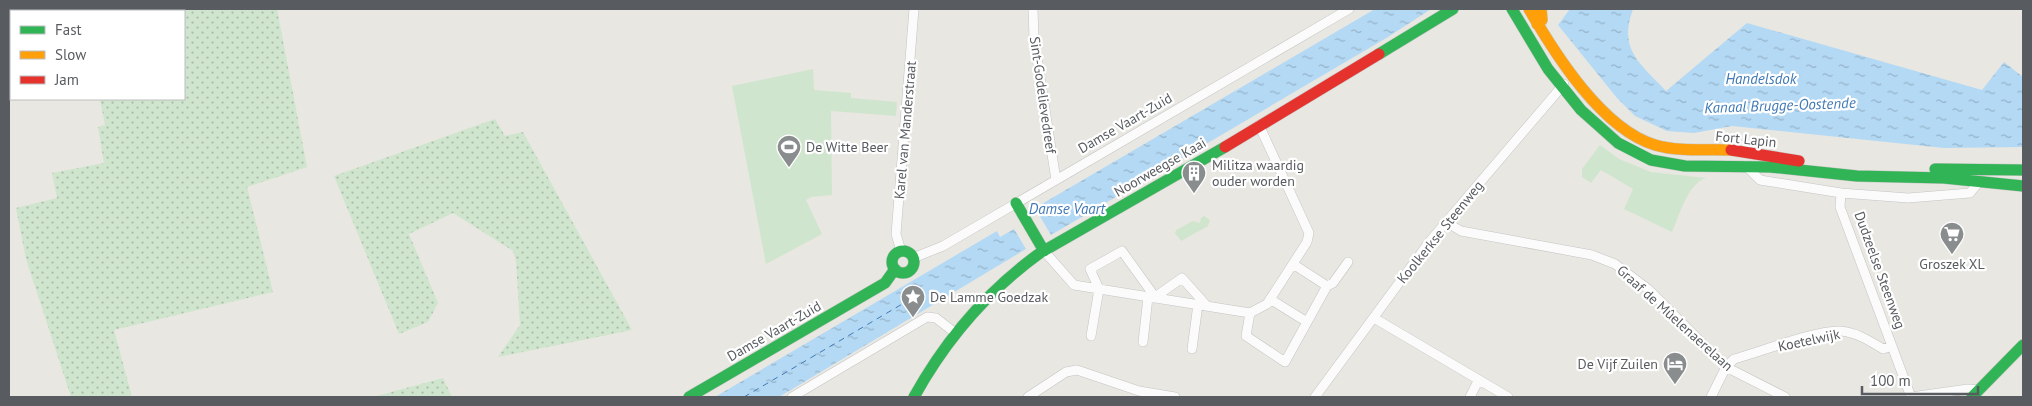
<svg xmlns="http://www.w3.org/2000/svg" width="2032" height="406" font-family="'PT Sans',sans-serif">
<defs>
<pattern id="grass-dots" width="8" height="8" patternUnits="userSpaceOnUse" patternTransform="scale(1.25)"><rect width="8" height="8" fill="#d0e5cd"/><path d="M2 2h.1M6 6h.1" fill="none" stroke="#acbdaa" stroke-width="1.8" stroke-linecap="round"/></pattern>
<pattern id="water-ripples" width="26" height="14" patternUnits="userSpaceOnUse" patternTransform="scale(1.25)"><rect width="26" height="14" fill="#b4d9f4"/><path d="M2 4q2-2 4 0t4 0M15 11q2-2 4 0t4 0" fill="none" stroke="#95b3c9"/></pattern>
</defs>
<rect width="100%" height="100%" fill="#e8e7e2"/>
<path fill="url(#grass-dots)" d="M115 9H277L307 167 247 187 273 292 114 330 132 397H71L26 259 16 208 57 198 52 173 104 163 98 127 105 125 100 99H184V11H115Z
M495 119 505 136 523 132 632 330 498 357 520 325 516 261 513 251 453 213 409 234 438 303 428 322 399 334 334 176Z
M443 378 452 397H373Z"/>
<path fill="#d0e5cd" d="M813 69 814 90 851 93V98L897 102 896 116 831 111 832 195 811 197 806 200 822 234 766 264 732 86Z
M1600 145 1619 159 1651 172 1706 178C1688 183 1679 216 1672 232L1624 209 1633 189 1601 170 1591 183 1582 177V169Z
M1204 216 1210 220 1208 226 1181 241 1175 233 1176 230 1193 221 1200 223 1201 218Z"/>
<path fill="url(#water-ripples)" d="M1375 9H1431L1388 37 1051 235 1035 208Z
M1570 9H1633C1618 50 1640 63 1666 91L1747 23 1982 90 2004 62 2023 77V147L1944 148 1732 126 1694 133 1667 131 1635 116 1617 98 1558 25Z
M1014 229 1026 249 779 397H715L997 231 1000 237Z"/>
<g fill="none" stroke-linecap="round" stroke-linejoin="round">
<path stroke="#4079b5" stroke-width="1" stroke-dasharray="6 5" stroke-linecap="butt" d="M744 397 904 303 914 314"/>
<defs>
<path id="street" d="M1033 9 1034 39 1056 180
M1746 166 1760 180 1841 193 1908 198 1970 193 1978 183
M1841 193 1840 207 1911 397
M1446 222 1461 231 1592 255 1615 264 1648 289 1726 367 1785 397
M901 251 896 234 914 9
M1044 251 1074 285 1250 313 1267 304 1307 242 1309 233 1259 125
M913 258 943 246 1349 9
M1293 264 1327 286
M1270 299 1307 322
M1250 313 1246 336 1285 362 1327 286 1333 283 1348 262
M1374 318 1508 397
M1091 336 1099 289 1090 269 1122 251 1155 297 1182 278 1206 305
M1143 342 1148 297
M1192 349 1198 304
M792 397 927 317 936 318 954 332
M1028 397 1066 372 1077 370 1139 391 1175 397
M1315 397 1430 241 1564 84
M1470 397 1478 381
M1711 397 1726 367 1734 359C1760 352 1816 330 1840 331 1856 332 1870 341 1883 349L1892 346
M1911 397 1968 389 1980 390"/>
<path id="fast" d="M1512 9 1548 69 1581 110 1618 143 1651 160 1685 166 1770 167 1857 176 1944 178 2023 186
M1379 54 1453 9
M1935 169 2023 170
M1016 203 1044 251
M892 262a11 11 0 1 1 22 0a11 11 0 1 1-22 0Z
M689 397 885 283 895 269
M914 397C946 339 986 292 1040 253L1225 147
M1972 397 2023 345"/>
<path id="slow" d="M1529 9C1555 54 1602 129 1655 145 1679 152 1706 149 1731 150
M1537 24 1542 20 1541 9"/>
<path id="jam" d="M1225 147 1379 54
M1731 150 1799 161"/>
</defs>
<use href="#street" stroke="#c4c4c3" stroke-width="10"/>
<use href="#fast" stroke="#c5c5c4" stroke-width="12"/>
<use href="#slow" stroke="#c5c5c4" stroke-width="12"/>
<use href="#jam" stroke="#c5c5c4" stroke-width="12"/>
<use href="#street" stroke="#fcfbfb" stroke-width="9"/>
<use href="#fast" stroke="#30b455" stroke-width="11"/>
<use href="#slow" stroke="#ff9f0a" stroke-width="11"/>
<use href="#jam" stroke="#e5322d" stroke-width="11"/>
</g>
<defs>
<symbol id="stadium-pin" viewBox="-11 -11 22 30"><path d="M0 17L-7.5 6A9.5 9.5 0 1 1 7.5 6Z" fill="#8a8d8e" stroke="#fff"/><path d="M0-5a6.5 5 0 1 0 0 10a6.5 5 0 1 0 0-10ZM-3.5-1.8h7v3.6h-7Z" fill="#fff"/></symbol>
<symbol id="building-pin" viewBox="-11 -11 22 30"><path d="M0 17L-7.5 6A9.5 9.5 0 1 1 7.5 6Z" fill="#8a8d8e" stroke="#fff"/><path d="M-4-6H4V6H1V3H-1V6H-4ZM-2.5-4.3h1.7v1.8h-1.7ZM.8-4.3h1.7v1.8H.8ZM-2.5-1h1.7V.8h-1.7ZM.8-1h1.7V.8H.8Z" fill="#fff"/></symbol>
<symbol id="supermarket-pin" viewBox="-11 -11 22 30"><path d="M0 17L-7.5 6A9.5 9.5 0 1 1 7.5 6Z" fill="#8a8d8e" stroke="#fff"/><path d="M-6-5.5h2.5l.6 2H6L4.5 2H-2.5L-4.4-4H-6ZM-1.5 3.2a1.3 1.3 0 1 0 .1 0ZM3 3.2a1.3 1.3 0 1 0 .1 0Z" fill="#fff"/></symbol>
<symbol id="sight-pin" viewBox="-11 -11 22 30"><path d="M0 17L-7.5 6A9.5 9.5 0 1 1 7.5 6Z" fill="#8a8d8e" stroke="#fff"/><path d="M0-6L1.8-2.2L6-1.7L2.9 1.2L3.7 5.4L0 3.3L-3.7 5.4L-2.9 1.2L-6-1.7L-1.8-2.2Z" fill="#fff"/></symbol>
<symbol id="hotel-pin" viewBox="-11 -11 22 30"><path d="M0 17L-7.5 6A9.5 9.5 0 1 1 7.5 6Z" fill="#8a8d8e" stroke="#fff"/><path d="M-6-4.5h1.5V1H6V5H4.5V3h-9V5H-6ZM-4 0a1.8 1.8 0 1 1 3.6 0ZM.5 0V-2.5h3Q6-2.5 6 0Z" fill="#fff"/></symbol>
</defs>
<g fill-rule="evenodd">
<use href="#stadium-pin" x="775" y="133" width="28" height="38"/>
<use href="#building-pin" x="1180" y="159" width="28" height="38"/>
<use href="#supermarket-pin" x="1938" y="220" width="28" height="38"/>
<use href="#sight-pin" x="899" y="283" width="28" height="38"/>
<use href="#hotel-pin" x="1661" y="350" width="28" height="38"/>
</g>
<g text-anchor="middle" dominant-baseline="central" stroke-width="4.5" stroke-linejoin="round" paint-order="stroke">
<g font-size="14" fill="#585c60" stroke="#fff">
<text transform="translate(1043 95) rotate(82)">Sint-Godelievedreef</text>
<text transform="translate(1125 123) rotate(-30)">Damse Vaart-Zuid</text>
<text transform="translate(905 130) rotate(-85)">Karel van Manderstraat</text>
<text transform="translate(1746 139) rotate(6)">Fort Lapin</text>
<text transform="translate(1160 167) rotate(-30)">Noorweegse Kaai</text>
<text transform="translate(1440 232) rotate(-51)">Koolkerkse Steenweg</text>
<text transform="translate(1880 270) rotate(70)">Dudzeelse Steenweg</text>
<text transform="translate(1675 318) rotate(42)">Graaf de Mûelenaerelaan</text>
<text transform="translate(774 331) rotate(-30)">Damse Vaart-Zuid</text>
<text transform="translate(1809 340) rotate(-12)">Koetelwijk</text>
</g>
<g font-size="14" fill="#585c60" stroke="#fff" text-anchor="start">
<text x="806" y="147">De Witte Beer</text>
<text x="1212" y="165">Militza waardig<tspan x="1212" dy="16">ouder worden</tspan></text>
<text x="1952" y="264" text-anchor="middle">Groszek XL</text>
<text x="930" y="297">De Lamme Goedzak</text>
<text x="1658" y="364" text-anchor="end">De Vijf Zuilen</text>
</g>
<g font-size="15" font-style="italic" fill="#4079b5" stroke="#fff">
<text x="1761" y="78">Handelsdok</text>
<text transform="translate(1780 105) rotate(-2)">Kanaal Brugge-Oostende</text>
<text x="1067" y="208">Damse Vaart</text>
</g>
</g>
<rect width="2032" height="406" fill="none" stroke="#585c60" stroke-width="20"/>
<rect x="10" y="10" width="175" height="90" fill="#ffffff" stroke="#bcbebf"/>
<rect x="20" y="26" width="25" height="8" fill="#30b455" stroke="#bcbebf"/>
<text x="55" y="35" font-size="15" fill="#585c60">Fast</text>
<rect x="20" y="51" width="25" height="8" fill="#ff9f0a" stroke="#bcbebf"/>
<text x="55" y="60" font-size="15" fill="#585c60">Slow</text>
<rect x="20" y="76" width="25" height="8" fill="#e5322d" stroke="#bcbebf"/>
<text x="55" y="85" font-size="15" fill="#585c60">Jam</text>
<path d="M1862 386v8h116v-8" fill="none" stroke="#585c60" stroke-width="2.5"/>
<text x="1870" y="386" font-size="15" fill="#585c60" stroke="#ffffff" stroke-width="4" paint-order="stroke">100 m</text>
</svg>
